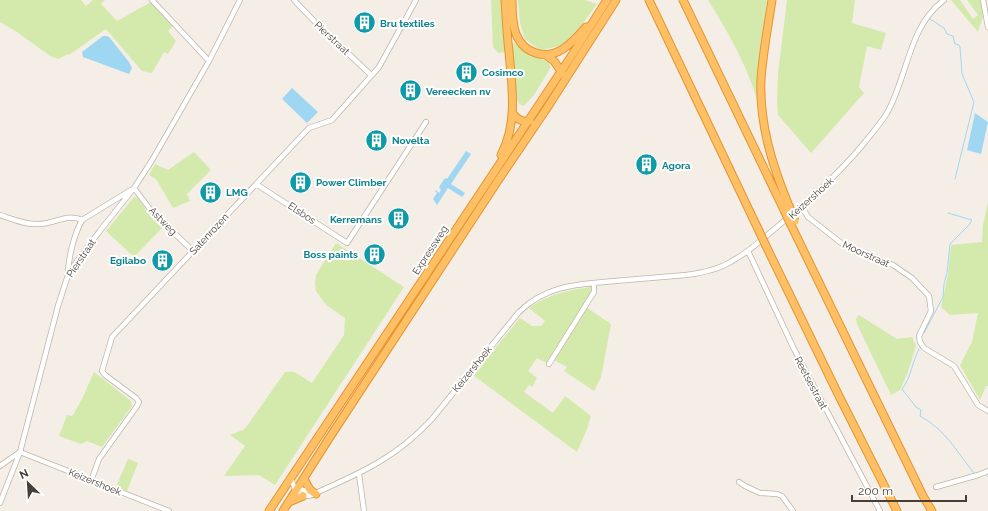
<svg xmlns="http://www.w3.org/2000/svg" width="988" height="511" font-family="Raleway,sans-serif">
<rect width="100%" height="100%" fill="#f4eee6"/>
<path fill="#d3eaac" d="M0 0H81L86 6 93 0H105L101 4 117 21 151 2 173 26 168 31 176 41 168 54 164 52 152 73 142 71 106 29 69 55 68 54 58 59 50 56 17 32 0 22Z
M491 0H502L505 52 498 53 493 47Z
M518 0H585L597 4 581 26 561 46 540 50 525 39 520 23Z
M708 0H767L761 47 759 102H758C747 66 728 31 708 0Z
M787 0H855L852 23 886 33 881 50 867 46 859 87 864 93 811 153 778 115 777 101 778 74Z
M951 0H960L973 19 978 15 967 0H981L984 13 978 32Z
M512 43 517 44 530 56 548 61 551 67 534 95 524 106 519 104 517 99Z
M194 152 211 170 187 194 190 201 173 208 156 179 149 175 155 164 168 170Z
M134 197 138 198 150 216 162 228 134 257 106 231Z
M988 202V386H986L980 400 960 365 972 342 978 313 950 315 941 307 948 275 951 245 982 242 983 225Z
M336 243 404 287 275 485 259 475 224 476 245 446 230 435 243 430 247 426 285 372C295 369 303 378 312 383L344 335 345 318 326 305 316 291 315 283 316 275Z
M592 287 589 298 548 364 537 358 528 371 537 378 532 387 529 385 524 392 553 413 565 396 591 416 587 429 577 452 473 375 520 318 532 326H541L545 321 529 308C550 294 567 290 592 287Z
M586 307 611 324 601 377 594 391 564 371 567 367 554 360Z
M859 315 897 339 912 337 916 346 908 372 900 390 891 395 857 324 856 319Z
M94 372 131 401 132 406 102 447 87 441 81 444 59 436 67 415 71 416 73 415 83 397Z
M128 459 138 463 127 491 116 487Z"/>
<path fill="#9fd7f3" d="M103 36H107L110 38 129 62 132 68 129 74 83 57 82 52Z
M292 88 318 112 307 123 282 99Z
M975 113 988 122 981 154 967 150Z
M466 151 471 154 451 184 465 193 462 197 448 188 437 205 433 199 437 193 435 191 436 190 439 193 441 190 439 187 445 178 447 179Z"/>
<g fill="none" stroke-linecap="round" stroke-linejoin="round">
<path stroke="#9fd7f3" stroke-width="1" d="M930 19 944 28 947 34 953 36 955 44 959 45 960 47 962 74 974 102 955 179
M924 333 943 297 944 284 947 273 950 244 969 225 972 220 948 213
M919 349C912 362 911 378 902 389L916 407 921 410 920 416C946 430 956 451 974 473
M987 476 988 477"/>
<defs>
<path id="minor" d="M152 0 209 61
M294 0 315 22 371 75
M983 0 988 27
M256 184 347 243 426 122
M134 188 153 213 193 251
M802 207 808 217 845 246 893 265 912 278 929 296 931 311 919 336 920 342 924 348 954 366 978 405 988 411
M0 215C12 219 26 225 39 224 53 224 69 213 82 220
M748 251 794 349 880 511
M68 275C68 258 74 235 82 220L131 190
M549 364 594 292V283
M20 452 169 511
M0 466 20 452
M359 474 364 511
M291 478 296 492 303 496H309C358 474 394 460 432 419L519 312C547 285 578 284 615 281 639 279 662 277 686 275 702 273 718 270 732 261 749 252 763 239 778 226 810 200 839 174 865 142 873 132 881 123 887 113 908 76 908 27 944 0
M91 481 99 459 137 406 139 402 136 398 105 375 102 371 112 337 309 128 332 120 379 67 416 0
M739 482 745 486 760 493 777 494 782 496 793 511
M936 487 978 475 988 471
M297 488 312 493
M0 503 20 452 58 306 68 275 75 264 99 232 134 188 151 162 209 61 240 0"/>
<path id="highway" d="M512 0C512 11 512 23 516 34 524 54 546 60 563 49 572 43 579 35 586 27
M649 0 759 231
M683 0 784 210
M772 0C768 26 763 52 761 79 759 123 772 165 789 206
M546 55 554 61 563 74
M513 114C518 120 522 122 530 121
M501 155C518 123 512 87 509 52 507 35 506 17 505 0
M791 225 923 496 932 511
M766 246 838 394 897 511
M304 479 310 490 316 494
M289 502 303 496
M269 511 574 52 607 0
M283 511 328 440 497 182 547 108 616 0"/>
</defs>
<use href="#minor" stroke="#bfb5a8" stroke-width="6"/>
<use href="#highway" stroke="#e4942f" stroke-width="9"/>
<use href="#minor" stroke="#fff" stroke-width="4.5"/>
<use href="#highway" stroke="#ffc065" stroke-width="7"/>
<defs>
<path id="highway-bridge" d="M789 206 795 221
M784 210 791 225
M759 231 766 246"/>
</defs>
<use href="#highway-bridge" stroke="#e4942f" stroke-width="9" stroke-linecap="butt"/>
<use href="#highway-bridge" stroke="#ffc065" stroke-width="7"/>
</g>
<defs>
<symbol id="building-disc" viewBox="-11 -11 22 22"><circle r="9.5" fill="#0f9aa8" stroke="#fff"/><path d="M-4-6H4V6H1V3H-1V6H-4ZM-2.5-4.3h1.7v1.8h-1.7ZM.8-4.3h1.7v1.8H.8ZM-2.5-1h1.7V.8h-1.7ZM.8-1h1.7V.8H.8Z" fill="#fff"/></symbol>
</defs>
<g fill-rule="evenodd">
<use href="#building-disc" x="352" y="10" width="25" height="25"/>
<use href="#building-disc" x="454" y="60" width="25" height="25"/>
<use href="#building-disc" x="398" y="78" width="25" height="25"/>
<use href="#building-disc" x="364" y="128" width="25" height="25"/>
<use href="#building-disc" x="634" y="152" width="25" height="25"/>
<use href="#building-disc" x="288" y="170" width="25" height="25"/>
<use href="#building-disc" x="198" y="180" width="25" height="25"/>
<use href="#building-disc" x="386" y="206" width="25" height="25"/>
<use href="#building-disc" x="362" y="242" width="25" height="25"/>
<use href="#building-disc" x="150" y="248" width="25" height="25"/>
</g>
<g text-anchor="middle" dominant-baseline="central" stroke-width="4" stroke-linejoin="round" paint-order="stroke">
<g font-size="10" font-weight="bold" fill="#0d838f" stroke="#fff" text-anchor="start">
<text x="380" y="23">Bru textiles</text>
<text x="482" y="72">Cosimco</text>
<text x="426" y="91">Vereecken nv</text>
<text x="392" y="140">Novelta</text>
<text x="662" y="165">Agora</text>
<text x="316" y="182">Power Climber</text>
<text x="226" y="192">LMG</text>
<text x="382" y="219" text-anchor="end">Kerremans</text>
<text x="358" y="254" text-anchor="end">Boss paints</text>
<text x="146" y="260" text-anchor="end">Egilabo</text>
</g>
<g font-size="10" fill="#473e35" stroke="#fff">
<text transform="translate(332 38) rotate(43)">Pierstraat</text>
<text transform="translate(811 198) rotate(-42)">Keizershoek</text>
<text transform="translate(302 213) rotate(33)">Elsbos</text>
<text transform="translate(163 221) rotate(46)">Astweg</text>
<text transform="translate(209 234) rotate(-47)">Satenrozen</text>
<text transform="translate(430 250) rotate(-57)">Expressweg</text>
<text transform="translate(866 254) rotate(24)">Moorstraat</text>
<text transform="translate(81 258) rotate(-56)">Pierstraat</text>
<text transform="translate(472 369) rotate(-51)">Keizershoek</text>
<text transform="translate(811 383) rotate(62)">Reetsestraat</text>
<text transform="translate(95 482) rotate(22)">Keizershoek</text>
</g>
</g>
<g transform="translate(28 483) rotate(335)" stroke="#ffffff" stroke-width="3" paint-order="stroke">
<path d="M0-3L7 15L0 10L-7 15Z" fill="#473e35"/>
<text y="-6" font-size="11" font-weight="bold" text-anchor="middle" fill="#473e35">N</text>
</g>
<path d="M852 495v6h114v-6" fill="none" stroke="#473e35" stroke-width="2"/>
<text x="858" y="495" font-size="12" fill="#473e35" stroke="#ffffff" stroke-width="3" paint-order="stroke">200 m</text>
</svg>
